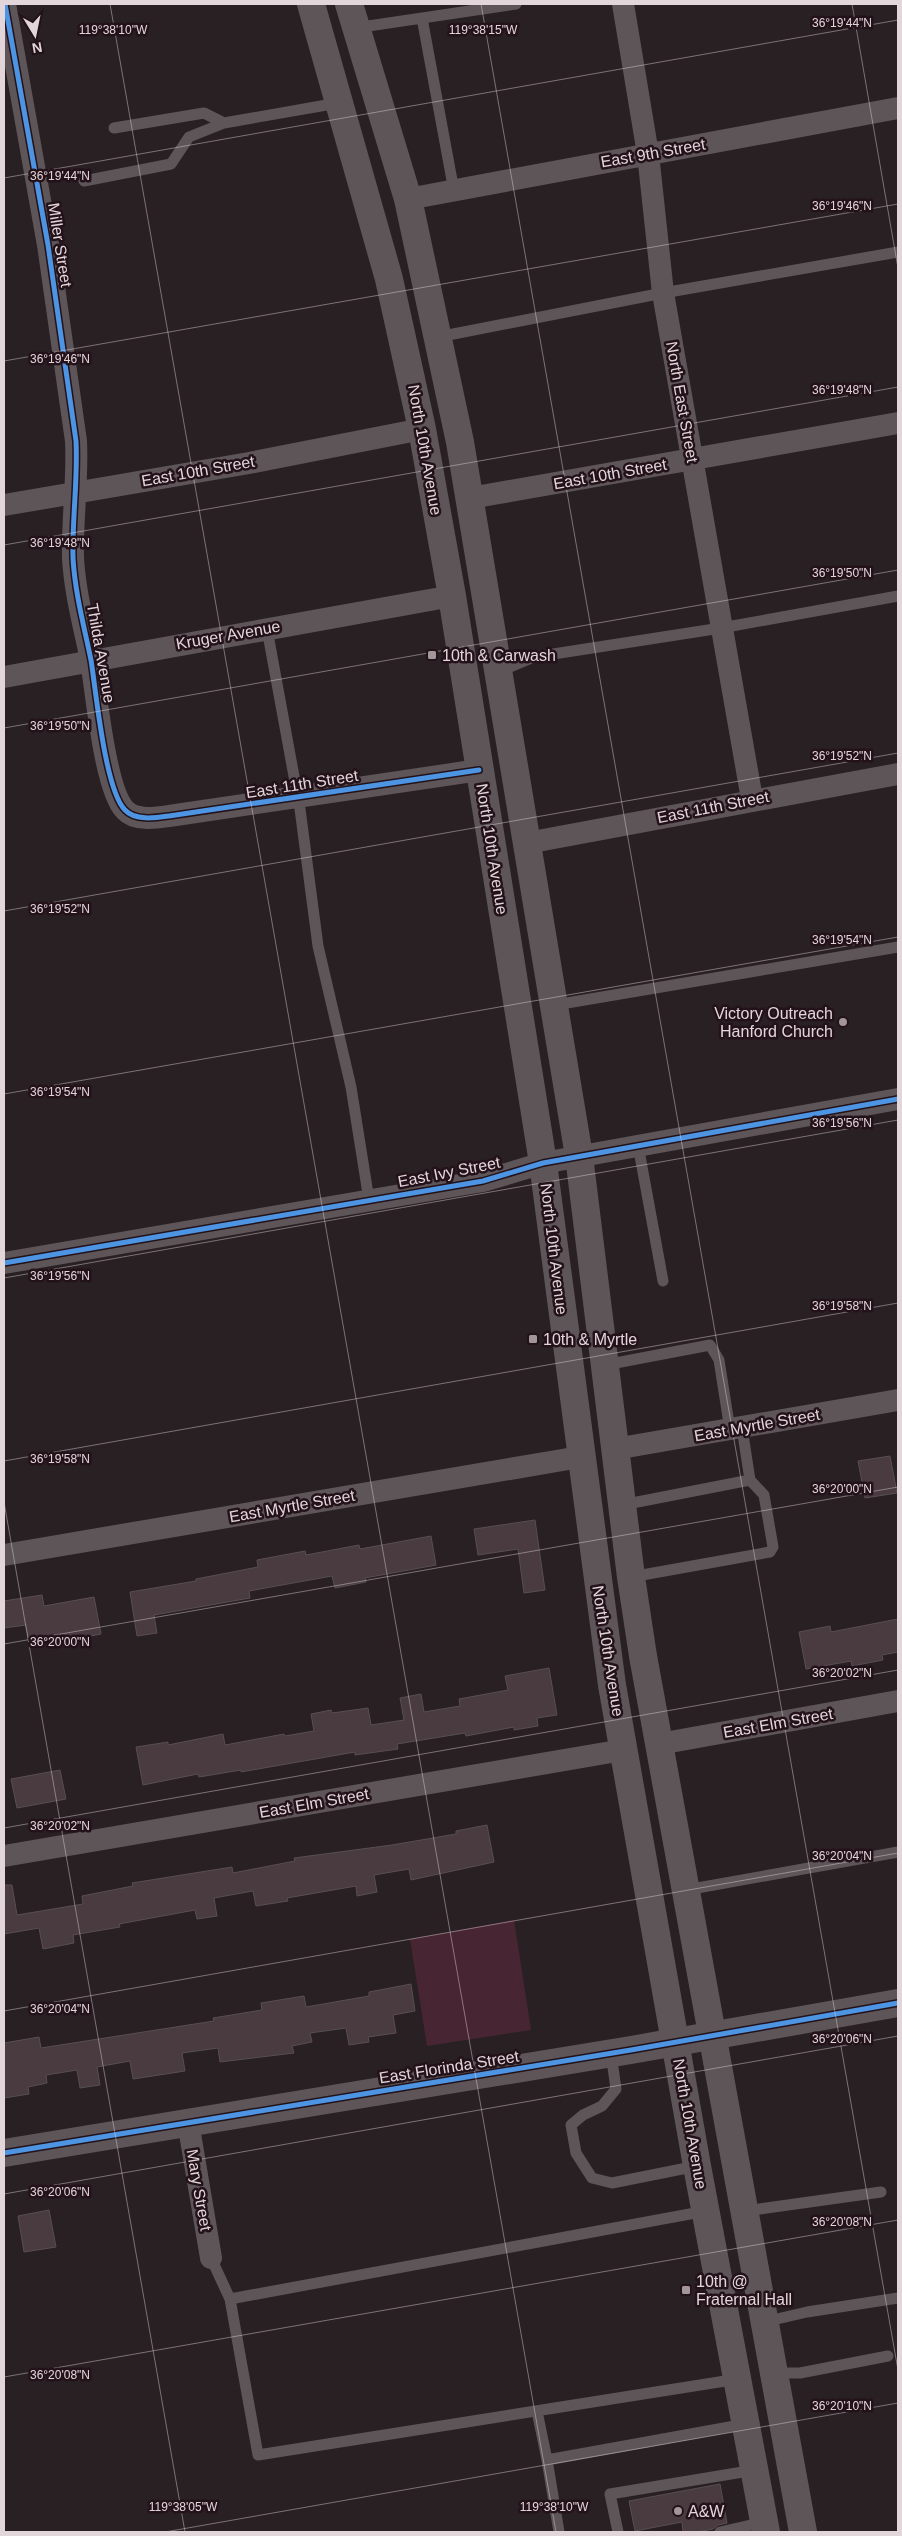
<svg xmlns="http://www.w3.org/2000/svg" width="902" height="2536" font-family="Arial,sans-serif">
<rect width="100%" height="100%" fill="#292023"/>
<path fill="#482533" d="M514 1920 531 2030 427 2046 410 1939Z"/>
<path fill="#493b40" stroke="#584f52" d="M890 1456 897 1493 865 1498 858 1461Z
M535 1520 545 1590 524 1593 518 1549 478 1555 474 1529Z
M431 1536 436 1565 365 1578 366 1582 335 1588 332 1576 249 1591 250 1598 154 1615 157 1633 137 1636 130 1592 196 1581V1579L258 1567 257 1560 305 1551 306 1555 359 1545 360 1549Z
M42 1595 44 1606 94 1597 101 1634 70 1640 69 1636 29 1642 26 1625 4 1628V1601Z
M898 1619V1652L882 1655 883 1660 852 1666 851 1661 806 1669 799 1632 830 1626 831 1632Z
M549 1668 557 1715 537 1718 538 1726 514 1730V1727L466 1736 465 1733 397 1744 398 1749 355 1755V1752L241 1772V1770L199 1777 198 1774 143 1785 136 1747 168 1742V1745L223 1734 225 1745 284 1734 285 1736 314 1731 311 1714 331 1710 332 1713 368 1708 371 1725 404 1720 400 1698 421 1694 424 1712 460 1706 459 1699 508 1690 505 1676Z
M60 1770 66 1799 17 1808 11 1779Z
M487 1825 494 1862 411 1880 409 1869 374 1875 377 1892 357 1896 356 1886 287 1898 288 1901 256 1906 253 1891 214 1898 217 1916 197 1919 195 1910 119 1924 120 1927 73 1935 74 1943 43 1949 39 1928 4 1934V1885H12L17 1915 83 1904 82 1896 133 1886 132 1883 232 1867 233 1873 295 1861 294 1858 392 1845 456 1834V1831Z
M411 1984 415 2011 393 2015 396 2033 368 2037 369 2042 349 2045 346 2028 310 2033 312 2042 292 2046 294 2053 220 2062 218 2048 182 2053 185 2071 133 2079 130 2061 97 2067 100 2085 80 2088 77 2070 46 2075 47 2083 28 2087 29 2094 4 2098V2043L39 2037 41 2048 214 2021 213 2018 262 2010 261 2003 304 1996 306 2007 369 1996V1992Z
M49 2210 56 2247 24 2252 18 2216Z
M720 2484 727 2523 718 2525 713 2529 697 2532H683L682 2522 635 2531 629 2501Z"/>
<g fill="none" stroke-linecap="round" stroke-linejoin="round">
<path stroke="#5d5558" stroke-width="11" d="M422 18 454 191
M355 28 516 4
M114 128 204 113 224 123
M84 181 171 164 189 137 224 123 338 103
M438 337 663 293 898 252
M267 629 300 809 318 946 351 1087 369 1200
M500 671 534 657 721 628 898 596
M555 1005 898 947
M638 1145 663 1281
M605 1365 710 1345 719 1360 730 1430
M622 1505 750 1480
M631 1577 770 1552 773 1547 764 1495 750 1480 742 1428
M686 1890 898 1852
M611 2053 616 2089 602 2106 583 2115 571 2125 576 2153 592 2178 612 2183 697 2166
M706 2211 230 2299 258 2455 738 2379
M745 2211 881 2192
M211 2258 230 2299
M764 2322 807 2312 898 2298
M773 2373H800L888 2356
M537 2411 547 2460
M559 2532 547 2460 746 2424
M618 2532 610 2494 755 2470
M720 2532 764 2522"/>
<path stroke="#5d5558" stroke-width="22" d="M5 4 48 245 76 441C78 480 72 519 73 558 75 593 84 626 91 660 96 691 105 790 125 810 135 821 155 818 169 816L479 770
M623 4 648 154 663 293 752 799
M408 199 898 108
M470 498 898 423
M4 505 249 463 422 429
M4 677 452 596
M527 843 898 774
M4 1263 483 1181 543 1163 898 1099
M615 1449 898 1400
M4 1555 580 1457
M659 1744 898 1701
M4 1856 623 1750
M188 2122 211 2258"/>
<path stroke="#5d5558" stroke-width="28" d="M4 2153 631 2050 898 2003"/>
<path stroke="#5d5558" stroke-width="28" d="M311 4 389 279 422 429 452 596 543 1163 612 1685 697 2166 766 2532
M349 4 408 199 460 442 579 1156 631 1577 643 1656 803 2532"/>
<defs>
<path id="cycleway" d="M5 4 48 245 76 441C78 480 72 519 73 558 75 593 84 626 91 660 96 691 105 790 125 810 135 821 155 818 169 816L479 770
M4 1263 483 1181 543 1163 898 1099
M4 2153 631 2050 898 2003"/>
</defs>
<use href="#cycleway" stroke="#231219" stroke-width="8"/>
<use href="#cycleway" stroke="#4d94e3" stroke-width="5"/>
</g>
<path fill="none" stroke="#e3d6db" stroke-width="1" stroke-opacity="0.45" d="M110 4 556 2532M481 4 898 2370M852 4 898 268M4 178 898 20M4 361 898 204M4 545 898 387M4 728 898 570M4 911 898 753M4 1094 898 937M4 1278 898 1120M4 1461 898 1303M4 1502 185 2532M4 1644 898 1487M4 1828 898 1670M4 2011 898 1853M4 2194 898 2036M4 2377 898 2220M165 2532 898 2403"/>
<g fill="#a2969b" stroke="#231219" stroke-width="2">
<rect x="427" y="650" width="10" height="10" rx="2.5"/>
<circle cx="843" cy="1022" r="5"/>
<rect x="528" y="1334" width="10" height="10" rx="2.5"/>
<rect x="681" y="2285" width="10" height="10" rx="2.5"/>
<circle cx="678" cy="2511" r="5"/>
</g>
<g text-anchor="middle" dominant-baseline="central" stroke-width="5" stroke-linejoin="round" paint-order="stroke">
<g font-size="16" fill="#e3d6db" stroke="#231219">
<text transform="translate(653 153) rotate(-10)">East 9th Street</text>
<text transform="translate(60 245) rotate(81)">Miller Street</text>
<text transform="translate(682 402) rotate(80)">North East Street</text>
<text transform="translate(425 450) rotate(80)">North 10th Avenue</text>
<text transform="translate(198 471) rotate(-10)">East 10th Street</text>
<text transform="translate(610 474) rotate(-10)">East 10th Street</text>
<text transform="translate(228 635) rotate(-10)">Kruger Avenue</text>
<text transform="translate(101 653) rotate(80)">Thilda Avenue</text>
<text transform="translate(302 784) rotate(-9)">East 11th Street</text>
<text transform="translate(713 807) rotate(-11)">East 11th Street</text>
<text transform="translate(492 849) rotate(81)">North 10th Avenue</text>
<text transform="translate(449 1172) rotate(-11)">East Ivy Street</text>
<text transform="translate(554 1249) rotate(83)">North 10th Avenue</text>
<text transform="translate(757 1425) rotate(-10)">East Myrtle Street</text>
<text transform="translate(292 1506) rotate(-10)">East Myrtle Street</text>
<text transform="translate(608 1651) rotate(81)">North 10th Avenue</text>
<text transform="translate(778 1723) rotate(-10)">East Elm Street</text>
<text transform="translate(314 1803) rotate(-10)">East Elm Street</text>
<text transform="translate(449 2067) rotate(-9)">East Florinda Street</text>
<text transform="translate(690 2124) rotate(80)">North 10th Avenue</text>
<text transform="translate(199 2190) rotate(80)">Mary Street</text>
</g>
<g font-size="16" fill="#e3d6db" stroke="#231219" text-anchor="start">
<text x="442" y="655">10th &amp; Carwash</text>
<text x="833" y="1013" text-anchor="end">Victory Outreach<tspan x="833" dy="18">Hanford Church</tspan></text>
<text x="543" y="1339">10th &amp; Myrtle</text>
<text x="696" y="2281">10th @<tspan x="696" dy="18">Fraternal Hall</tspan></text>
<text x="688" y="2511">A&amp;W</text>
</g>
</g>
<g font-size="12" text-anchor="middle" fill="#e3d6db" stroke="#231219" stroke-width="5" stroke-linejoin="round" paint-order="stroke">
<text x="842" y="27">36°19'44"N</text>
<text x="113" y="34">119°38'10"W</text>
<text x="483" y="34">119°38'15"W</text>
<text x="60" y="180">36°19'44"N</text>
<text x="842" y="210">36°19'46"N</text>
<text x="60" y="363">36°19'46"N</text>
<text x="842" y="394">36°19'48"N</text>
<text x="60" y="547">36°19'48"N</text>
<text x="842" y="577">36°19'50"N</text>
<text x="60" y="730">36°19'50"N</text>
<text x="842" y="760">36°19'52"N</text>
<text x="60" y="913">36°19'52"N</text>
<text x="842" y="944">36°19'54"N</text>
<text x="60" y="1096">36°19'54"N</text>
<text x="842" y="1127">36°19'56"N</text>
<text x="60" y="1280">36°19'56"N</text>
<text x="842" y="1310">36°19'58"N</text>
<text x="60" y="1463">36°19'58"N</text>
<text x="842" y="1493">36°20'00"N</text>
<text x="60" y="1646">36°20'00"N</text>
<text x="842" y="1677">36°20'02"N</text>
<text x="60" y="1830">36°20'02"N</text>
<text x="842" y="1860">36°20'04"N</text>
<text x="60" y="2013">36°20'04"N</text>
<text x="842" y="2043">36°20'06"N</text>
<text x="60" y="2196">36°20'06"N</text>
<text x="842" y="2226">36°20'08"N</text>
<text x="60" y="2379">36°20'08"N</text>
<text x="842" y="2410">36°20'10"N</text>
<text x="183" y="2511">119°38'05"W</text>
<text x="554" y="2511">119°38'10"W</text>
</g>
<rect width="902" height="2536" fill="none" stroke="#e3d6db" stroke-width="10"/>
<g transform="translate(35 35) rotate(170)" stroke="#231219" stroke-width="4" paint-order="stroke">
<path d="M0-4L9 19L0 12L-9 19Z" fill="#e3d6db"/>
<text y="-8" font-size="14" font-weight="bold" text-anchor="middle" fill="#e3d6db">N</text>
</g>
</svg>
